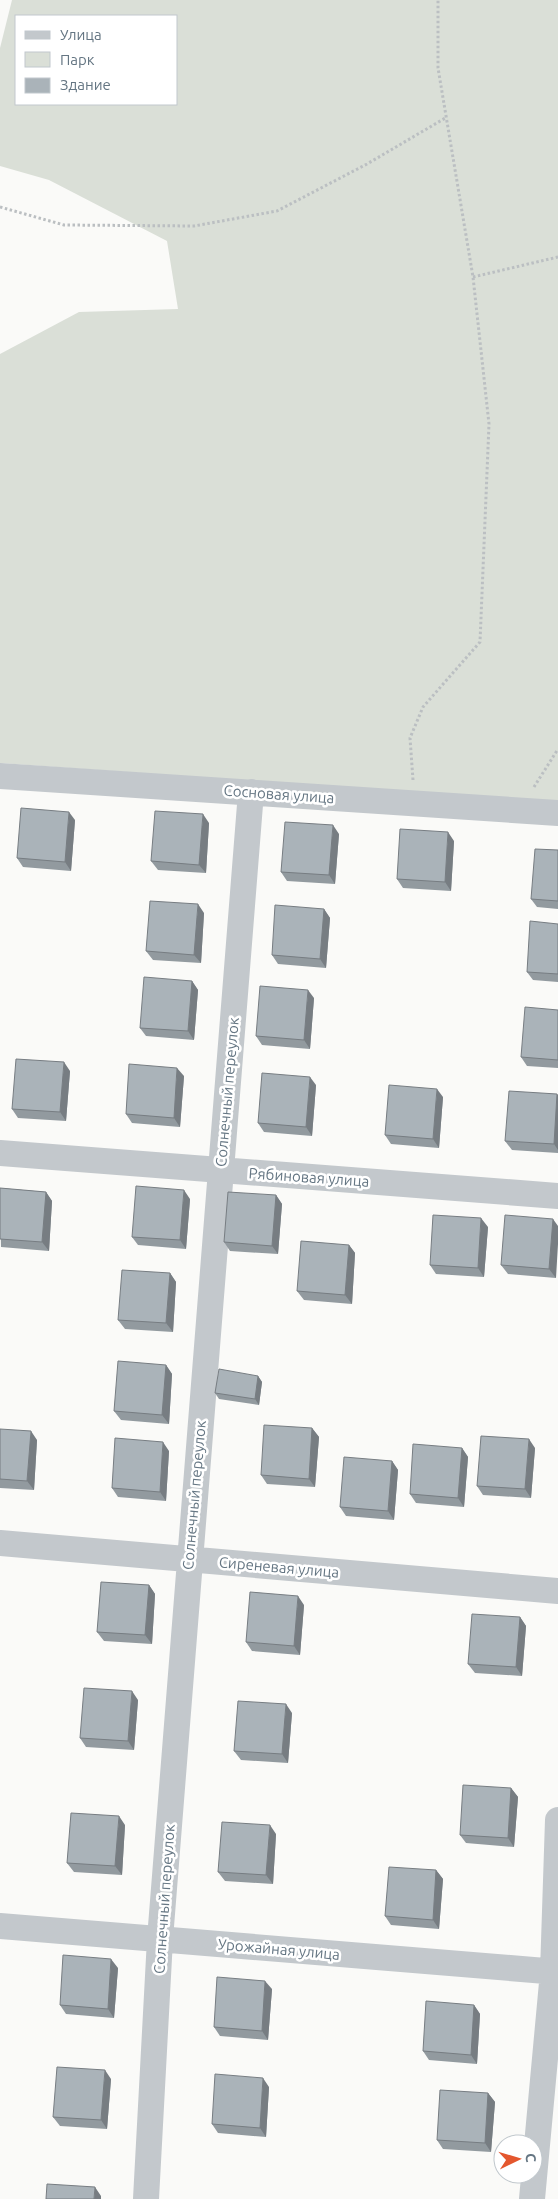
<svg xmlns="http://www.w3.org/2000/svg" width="558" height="2199" font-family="Ubuntu,sans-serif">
<rect width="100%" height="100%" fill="#fafaf8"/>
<path fill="#dadfd7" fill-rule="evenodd" d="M12 0H558V803L0 763V354L79 312 178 309 167 241 49 180 0 166V48ZM16 16H176V104H16Z"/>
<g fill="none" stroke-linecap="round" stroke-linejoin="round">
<path stroke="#bbbfc2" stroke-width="3" stroke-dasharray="2.5 2.5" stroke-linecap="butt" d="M0 207 64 225 194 226 277 211 367 164 447 117
M473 277 558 257
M413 780 410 738 423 707 480 642 489 424 473 277 438 68V0
M534 787 558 749"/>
<path stroke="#c3c8cc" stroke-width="26" d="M0 776 558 813
M0 1153 558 1196
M0 1543 558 1591
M0 1926 558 1972
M146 2199 160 1939 251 792
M532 2199 553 1972 558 1820"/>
</g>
<path fill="#929a9f" d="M75 820 71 871 23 867 17 858Z
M209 823 206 873 158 870 151 861Z
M339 834 335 884 287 881 281 872Z
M454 841 451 891 403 888 397 879Z
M558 850V909L537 907 531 899Z
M324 909 330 918 326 968 278 964 272 955Z
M204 913 201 963 153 960 146 951Z
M558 924V982L533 980 527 972Z
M192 981 198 990 194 1040 146 1036 140 1028Z
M314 998 310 1049 262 1045 256 1036Z
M558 1010V1068L527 1066 521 1057Z
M70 1071 66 1121 18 1118 12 1109Z
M184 1076 180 1127 132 1123 126 1114Z
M316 1085 312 1136 264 1132 258 1123Z
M558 1095V1153L512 1150 505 1141Z
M443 1097 439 1148 391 1144 385 1135Z
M0 1188 46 1192 52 1201 49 1251 1 1247Z
M276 1195 282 1204 278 1254 230 1251 224 1242Z
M190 1199 186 1249 138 1245 132 1237Z
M553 1219 556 1278 508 1274 501 1265Z
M488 1227 484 1277 436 1274 430 1265Z
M349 1245 355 1253 352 1304 304 1300 297 1291Z
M170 1273 176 1282 173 1332 125 1329 118 1320Z
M166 1365 172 1374 169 1424 121 1420 114 1411Z
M258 1376 262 1382 259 1405 219 1399 215 1393Z
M312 1428 319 1437 315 1487 267 1484 261 1475Z
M0 1429 37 1440 34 1490 0 1488Z
M462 1448 468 1457 464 1507 416 1503 410 1494Z
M535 1448 531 1498 483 1495 477 1486Z
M169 1451 166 1501 118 1497 112 1488Z
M392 1461 398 1470 394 1520 346 1516 340 1507Z
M149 1585 155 1594 152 1644 104 1641 97 1632Z
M304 1605 300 1655 252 1651 246 1642Z
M520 1617 526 1626 522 1676 475 1673 468 1664Z
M138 1700 134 1750 86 1747 80 1738Z
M292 1713 288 1763 241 1760 234 1751Z
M511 1788 518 1797 514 1847 466 1843 460 1835Z
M125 1825 122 1875 74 1872 67 1863Z
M276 1834 273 1884 225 1881 218 1872Z
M436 1870 443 1879 439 1929 391 1925 385 1916Z
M118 1968 114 2018 66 2014 60 2005Z
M272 1989 268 2040 220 2036 214 2027Z
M474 2005 480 2014 477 2064 429 2060 423 2051Z
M111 2079 107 2129 60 2126 53 2117Z
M269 2087 266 2137 218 2133 212 2124Z
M488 2093 495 2102 491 2152 443 2149 437 2140Z"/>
<path fill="#777d82" d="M69 812 75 820 71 871 65 862Z
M203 814 209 823 206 873 199 865Z
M333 825 339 834 335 884 329 875Z
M448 832 454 841 451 891 445 882Z
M198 904 204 913 201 963 194 955Z
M324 909 330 918 326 968 320 959Z
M192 981 198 990 194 1040 188 1031Z
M308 990 314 998 310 1049 304 1040Z
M64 1062 70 1071 66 1121 60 1112Z
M177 1068 184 1076 180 1127 174 1118Z
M310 1077 316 1085 312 1136 306 1127Z
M437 1089 443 1097 439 1148 433 1139Z
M557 1094 558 1095V1150L554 1144Z
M184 1190 190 1199 186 1249 180 1240Z
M46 1192 52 1201 49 1251 42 1242Z
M276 1195 282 1204 278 1254 272 1246Z
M481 1218 488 1227 484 1277 478 1268Z
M553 1219 558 1226V1244L556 1278 549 1269Z
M349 1245 355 1253 352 1304 345 1295Z
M170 1273 176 1282 173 1332 166 1323Z
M166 1365 172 1374 169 1424 162 1415Z
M258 1376 262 1382 259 1405 255 1399Z
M312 1428 319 1437 315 1487 309 1479Z
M31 1431 37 1440 34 1490 27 1481Z
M529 1439 535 1448 531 1498 525 1489Z
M163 1442 169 1451 166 1501 160 1492Z
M462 1448 468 1457 464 1507 458 1498Z
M392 1461 398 1470 394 1520 388 1511Z
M149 1585 155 1594 152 1644 145 1635Z
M298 1596 304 1605 300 1655 294 1646Z
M520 1617 526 1626 522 1676 516 1667Z
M132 1691 138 1700 134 1750 128 1741Z
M286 1704 292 1713 288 1763 282 1754Z
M511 1788 518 1797 514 1847 508 1838Z
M119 1816 125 1825 122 1875 115 1866Z
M270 1825 276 1834 273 1884 266 1875Z
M436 1870 443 1879 439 1929 433 1920Z
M111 1959 118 1968 114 2018 108 2009Z
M265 1981 272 1989 268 2040 262 2031Z
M474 2005 480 2014 477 2064 471 2055Z
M105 2070 111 2079 107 2129 101 2120Z
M263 2078 269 2087 266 2137 260 2128Z
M488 2093 495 2102 491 2152 485 2143Z
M95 2187 101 2196V2199H94Z"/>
<path fill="#aab3b9" stroke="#777d82" d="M21 808 69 812 65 862 17 858Z
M155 811 203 814 199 865 151 861Z
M285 822 333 825 329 875 281 872Z
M400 829 448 832 445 882 397 879Z
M535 849 558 850V901L531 899Z
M150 901 198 904 194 955 146 951Z
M275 905 324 909 320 959 272 955Z
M530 921 558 924V974L527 972Z
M144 977 192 981 188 1031 140 1028Z
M260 986 308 990 304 1040 256 1036Z
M525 1007 558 1010V1060L521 1057Z
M16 1059 64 1062 60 1112 12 1109Z
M129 1064 177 1068 174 1118 126 1114Z
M262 1073 310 1077 306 1127 258 1123Z
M389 1085 437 1089 433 1139 385 1135Z
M509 1091 557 1094 554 1144 505 1141Z
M136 1186 184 1190 180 1240 132 1237Z
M0 1188 46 1192 42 1242 0 1239Z
M228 1192 276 1195 272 1246 224 1242Z
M433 1215 481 1218 478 1268 430 1265Z
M505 1215 553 1219 549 1269 501 1265Z
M301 1241 349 1245 345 1295 297 1291Z
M122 1270 170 1273 166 1323 118 1320Z
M118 1361 166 1365 162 1415 114 1411Z
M219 1369 258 1376 255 1399 215 1393Z
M264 1425 312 1428 309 1479 261 1475Z
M0 1429 31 1431 27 1481 0 1479Z
M481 1436 529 1439 525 1489 477 1486Z
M115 1438 163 1442 160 1492 112 1488Z
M413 1444 462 1448 458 1498 410 1494Z
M344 1457 392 1461 388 1511 340 1507Z
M101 1582 149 1585 145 1635 97 1632Z
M250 1592 298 1596 294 1646 246 1642Z
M472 1614 520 1617 516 1667 468 1664Z
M84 1688 132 1691 128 1741 80 1738Z
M238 1701 286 1704 282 1754 234 1751Z
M463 1785 511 1788 508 1838 460 1835Z
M71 1813 119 1816 115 1866 67 1863Z
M222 1822 270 1825 266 1875 218 1872Z
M389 1867 436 1870 433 1920 385 1916Z
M63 1955 111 1959 108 2009 60 2005Z
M217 1977 265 1981 262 2031 214 2027Z
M426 2001 474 2005 471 2055 423 2051Z
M57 2067 105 2070 101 2120 53 2117Z
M215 2074 263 2078 260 2128 212 2124Z
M440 2090 488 2093 485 2143 437 2140Z
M47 2184 95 2187 94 2199H46Z"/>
<g text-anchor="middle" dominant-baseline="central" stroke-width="5" stroke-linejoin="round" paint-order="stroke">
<g font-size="15" fill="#657683" stroke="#fff">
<text transform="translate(279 794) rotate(4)">Сосновая улица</text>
<text transform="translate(227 1092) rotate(-85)">Солнечный переулок</text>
<text transform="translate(309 1177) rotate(4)">Рябиновая улица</text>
<text transform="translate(194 1495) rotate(-85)">Солнечный переулок</text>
<text transform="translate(279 1567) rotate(5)">Сиреневая улица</text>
<text transform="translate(164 1899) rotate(-86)">Солнечный переулок</text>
<text transform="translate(279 1949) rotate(5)">Урожайная улица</text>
</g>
</g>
<rect x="15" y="15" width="162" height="90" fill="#ffffff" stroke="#c1c8cd"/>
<rect x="25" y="31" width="25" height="8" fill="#c3c8cc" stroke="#c1c8cd"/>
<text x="60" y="40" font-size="15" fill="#657683">Улица</text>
<rect x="25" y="52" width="25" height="15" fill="#dadfd7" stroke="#c1c8cd"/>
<text x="60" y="65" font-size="15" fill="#657683">Парк</text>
<rect x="25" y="78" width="25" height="15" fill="#aab3b9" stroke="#c1c8cd"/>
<text x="60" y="90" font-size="15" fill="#657683">Здание</text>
<g transform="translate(518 2159) rotate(85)"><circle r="24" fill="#ffffff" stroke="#c1c8cd"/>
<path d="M0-4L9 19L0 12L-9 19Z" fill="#e4572e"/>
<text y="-8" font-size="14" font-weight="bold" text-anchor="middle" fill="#657683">С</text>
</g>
</svg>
